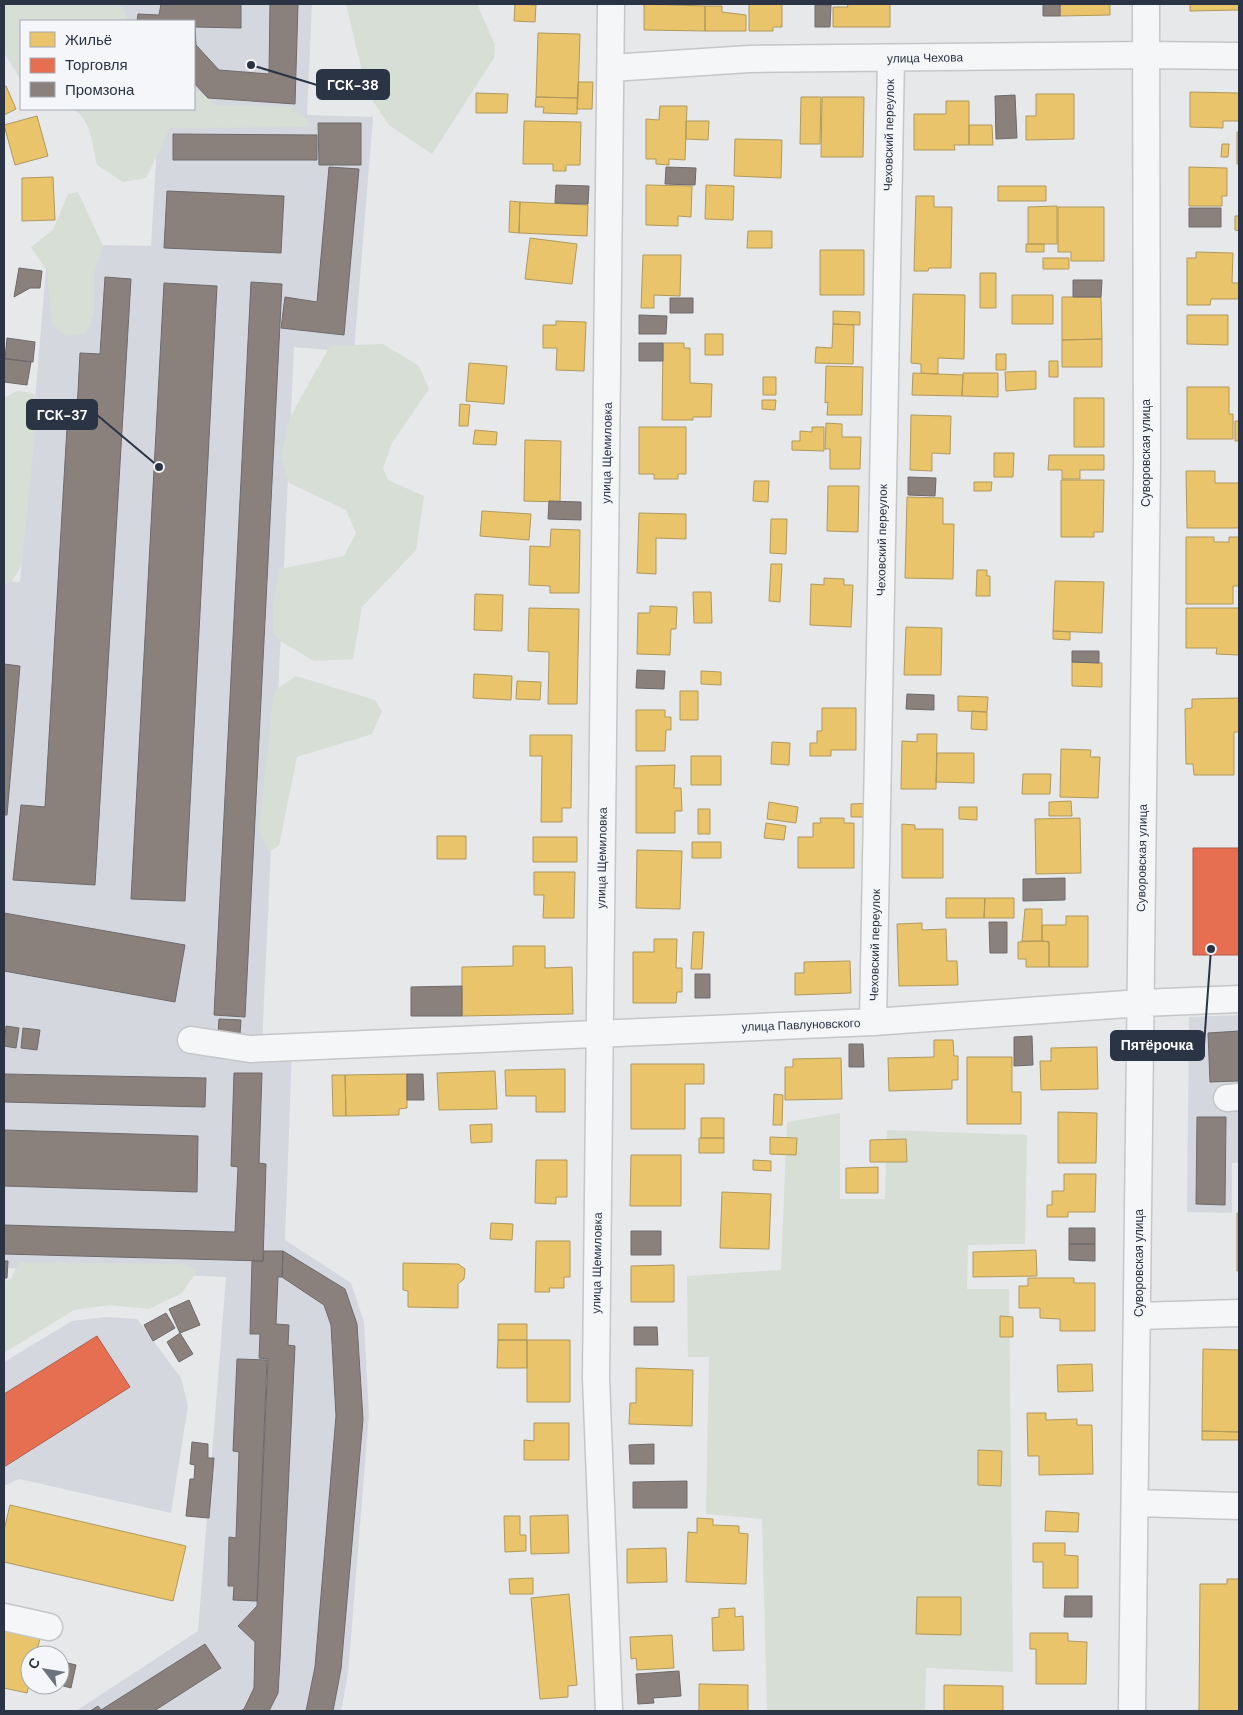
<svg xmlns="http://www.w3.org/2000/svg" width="1243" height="1715" font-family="'DM Sans',sans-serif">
<rect width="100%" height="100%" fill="#e6e8ea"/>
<path fill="#d4d7dd" d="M120 4H312L307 115 373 117 354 352 294 347 262 1045 292 1047 285 1240 351 1283 364 1322 369 1415 348 1674 341 1711H76L198 1631 226 1277 4 1268V581L20 582 48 244 151 246 159 109H194V21H118Z
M1239 1015V1163H1232V1213L1187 1212 1189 1017Z
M106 1317 137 1319 181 1378 188 1406 171 1513 19 1479 4 1486V1362L72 1321Z"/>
<path fill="#d6ded6" d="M4 4H117L123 7 128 21H21V80L4 53Z
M346 4H477L495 45 494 58 432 154 389 125 367 92Z
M194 88 216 105 292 107 308 120 309 127 170 128 146 178 123 182 97 165C93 147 91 117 72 109H194Z
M78 192 103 246 94 273V314L86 333 67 336 52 325 47 271 31 247 53 230 68 194Z
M383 344 419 366 429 389 392 443 383 468 388 480 424 496 416 550 362 607 353 659 314 661 280 641 273 632V604L280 569 344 556 356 533 346 510 289 483 281 457 290 417 330 346Z
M17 391 33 393 38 404 22 564 11 583 4 584V398Z
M296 676 375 700 382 711 372 734 297 757 279 846 268 852 259 828 274 691Z
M840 1113V1199H885L887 1130 1027 1135 1025 1244 968 1245 967 1289H1009L1013 1672 926 1668 925 1711H767L762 1519 706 1514 709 1357H688L687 1276 781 1270 787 1122Z
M19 1262 185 1264 197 1271 182 1293 149 1309 110 1305 74 1310 4 1353V1281L11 1279Z"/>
<path fill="#e9c46a" stroke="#b0995f" d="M515 4 536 5 535 22 514 21Z
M644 4 705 6V31L644 30Z
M749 4H782V27H773V31H749Z
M847 4H890V27H833V7H848Z
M1060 4H1110V15L1060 16Z
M1190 4H1239V10L1190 11Z
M705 6H722V12L746 15V31H705Z
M538 33 580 34 578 98 536 97Z
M578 82H593L592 109H577Z
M6 86 16 109 4 115V87Z
M1190 92 1239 93V121H1223V128L1190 127Z
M476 93 508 94 507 113H476Z
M1036 94H1074V139L1026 140V116H1036Z
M536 97 578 98 577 114 543 113 544 107H535Z
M801 97H821L820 144H800Z
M822 97H864L863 157H821Z
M946 101H969V145H954L955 150H914V114H946Z
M660 106H687L685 160 669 159V165L656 164V159H646V119L659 120Z
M37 116 48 156 15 165 4 125Z
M524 121 581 122 580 165H566V171H553V164H523Z
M686 121H709L708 140 686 139Z
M969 125H992L993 145H969Z
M1237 132H1239V164H1237Z
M735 139 782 140 781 178 734 176Z
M1222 144H1229L1228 157H1221Z
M1189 167 1227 168V196H1222V206H1189Z
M53 177 55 220 22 221V178Z
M646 185 692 186 691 217 678 216V226L646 225Z
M706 185 734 186 733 220 705 219Z
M998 186H1046V201H998Z
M916 196H934V207H952L951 268H929L928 271H914Z
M510 201 520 202 519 233 509 232Z
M520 202 588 205 587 236 519 233Z
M1057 206V244H1028V207Z
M1058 207H1104V261H1071V252H1058Z
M1235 216H1239V231L1235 230Z
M748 231H772V248H747Z
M530 238 577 244 572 284 525 279Z
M1026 244H1044V252H1026Z
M820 250H864V295H820Z
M1196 252 1233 253 1232 283H1239V299H1211L1210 305H1187V258H1196Z
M643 255H681L680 296 654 295V308H641Z
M1043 258H1069V269H1043Z
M980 273H996V308H980Z
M913 294 965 295 964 359 938 358V374L921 373V364L911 363Z
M1012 295H1053V324H1012Z
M1062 297H1101L1102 339 1062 340Z
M833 311 860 312V325L833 324Z
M1187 315H1228V345L1187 344Z
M556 321 586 322 584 371 556 370 557 348H543V325H556Z
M833 324 854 325 853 364 815 363 816 347 832 348Z
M705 334H723V355H705Z
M1102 339V367H1062V340Z
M663 343H684V348H690V383L712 384 711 417H693V420H662Z
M996 354H1006V370H996Z
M1049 361H1058V377H1049Z
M469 363 507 366 504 404 466 401Z
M826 366 863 367 862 415H827L828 402 825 403Z
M1036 371V389L1006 391 1005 372Z
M913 373 963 375 962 396 912 395Z
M963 373H998V397L962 396Z
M763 377H776V395H763Z
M1187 387H1229V414H1233V439H1187Z
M1074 398H1104V447H1074Z
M762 400H776L775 410 762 409Z
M460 404 470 405 468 426H459Z
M911 415 951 416 950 454 932 453V471L910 470Z
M1235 421H1239V441H1235Z
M826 423 842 424V437H861L860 469H830V449H825Z
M639 427H686V474H678V479H654V474H639Z
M812 427H824V451L792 450V441H800V431L812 432Z
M475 430 497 432 496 445 473 444Z
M525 440 561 441 560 502 524 501Z
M994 453H1014L1013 477H994Z
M1049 455H1104V470H1080V479H1062V470H1048Z
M1186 471H1215V483H1239V528H1187Z
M1061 480H1104L1103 532H1094V537H1061Z
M754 481H769L768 502 753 501Z
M974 482H992L991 491H974Z
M828 486H859L858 532 827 531Z
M907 497 943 498V524H954L953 579 905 578Z
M482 511 531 514 529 540 480 536Z
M639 513 686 514V539L656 538V574L637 573Z
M771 519H787L786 554 770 553Z
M551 529 580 530 579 593H550V586L529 585 530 546 550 547Z
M1186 537H1214V542H1229V537H1239V586H1233V604H1186Z
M771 564H782L780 602 769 601Z
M977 570H987V576H990V596H976Z
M824 578 844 579V585H853L851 627 810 625 811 584 824 585Z
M1055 581 1104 582 1102 633 1053 631Z
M693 592H711L712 623H694Z
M475 594 503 595 502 631 474 630Z
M650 606 677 607 676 629H671L670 655 637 654 638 613H650Z
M529 608 579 609 577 704H548L549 652 528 651Z
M1186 608H1239V655L1216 654 1217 648H1186Z
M906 627 942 628 941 675H904Z
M1053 631 1070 632V640L1053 639Z
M1072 662 1102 663V687L1072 686Z
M701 671 721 672V685L701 684Z
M474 674 512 676 511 700 473 698Z
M517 681 541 682 540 700 516 699Z
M680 691H698V720H680Z
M958 696 988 697 987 712 958 711Z
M1239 698V732H1234V775H1194L1193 764H1186L1185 709 1192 708V699Z
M822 708H856V750H831V756H810V743H817V731H822Z
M636 710H665V717H671V730H666L665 751H636Z
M972 711 987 712V730L971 729Z
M917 734H937L936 789H901L902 741 917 742Z
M530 735H572L571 808H562V822H541L542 756H530Z
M772 742 790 743 789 765 771 764Z
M1061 749 1091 750 1090 757H1100L1098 798 1060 797Z
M937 753H974V783L936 782Z
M691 756H721V785H691Z
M675 765 674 788H681L682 811H675V833H636V766Z
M1023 774H1051L1050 794H1022Z
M1071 801 1072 816H1049V802Z
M769 802 798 807 796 823 767 819Z
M873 803V817H851V804Z
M959 807H977V820L959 819Z
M698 809H710V834H698Z
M820 818H844V823H854V868H798V837H813V823H821Z
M1080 818 1081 873 1036 874 1035 819Z
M766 823 786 826 784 840 764 838Z
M902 824 915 825V829H943V878H902Z
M437 836H466V859H437Z
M533 837H577V862H533Z
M692 842H721V858H692Z
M637 850 682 851 680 909 636 908Z
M534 872H575L574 918H543L544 895H534Z
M946 898H985L984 918H946Z
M985 898H1014V918H984Z
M1025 909H1042V941H1022Z
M1066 916H1088V967H1049V942L1042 941V925H1066Z
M922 923V930L946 929 947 961H957L958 985 899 986 897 924Z
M693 932H704L702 969H691Z
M654 939H677L676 968H682V992H677L676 1003H633V952H654Z
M1042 941 1049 942V967H1026V959H1018V942Z
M513 946H545V968L572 967 573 1014 462 1016V967L513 966Z
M850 961 851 993 795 995V973H804V962Z
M934 1040H953L954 1056H958V1080H952V1089L889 1091 888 1058 934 1057Z
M1097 1047 1098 1089 1041 1090 1040 1061H1051V1048Z
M967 1057H1012V1092H1021V1124H967Z
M841 1058 842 1099 785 1100V1067H793V1059Z
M631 1064H704V1084H685V1129H631Z
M565 1069V1112H536V1096H506L505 1070Z
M495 1071 497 1109 439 1110 437 1073Z
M407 1074V1108L399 1109V1115L346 1116 345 1075Z
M332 1075H345L346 1116H333Z
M774 1094 783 1095 782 1125H773Z
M1058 1112 1097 1113 1096 1163H1058Z
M701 1118H724V1138H701Z
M492 1124V1142L471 1143 470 1125Z
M770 1137 797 1138 796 1155 770 1154Z
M699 1138H724V1153H699Z
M906 1139 907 1162H870V1140Z
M631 1155H681V1206H630Z
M536 1160H567V1197H556V1204L535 1203Z
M753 1160 771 1161V1171L753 1170Z
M878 1167V1193H846V1168Z
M1064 1174H1096L1095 1212H1068V1217H1047V1205H1052V1191H1064Z
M722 1192 771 1194 769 1249 720 1248Z
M1237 1213H1239V1271H1237Z
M491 1223 513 1224 512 1240 490 1239Z
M536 1241H570V1277H564V1288H549L550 1292H535Z
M1036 1250 1037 1276 973 1277V1252Z
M403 1263 458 1264 465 1269 464 1279 458 1284V1308L408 1307V1291L403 1290Z
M674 1265V1302H631V1266Z
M1028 1278H1074V1283H1095V1331H1060V1319L1040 1318V1308H1019V1286H1028Z
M1000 1316 1013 1317V1337H1000Z
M498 1324H527V1340H498Z
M498 1340H527V1368H497Z
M527 1340H570V1402H527Z
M1203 1349 1239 1350V1432L1202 1431Z
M1092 1364 1093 1391 1058 1392 1057 1365Z
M636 1368 693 1370 692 1426 629 1424 630 1403H636Z
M1027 1413H1046V1420L1077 1419V1425H1092L1093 1474 1039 1475V1456H1028Z
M534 1423H569V1460H524V1440L534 1441Z
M1202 1431 1239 1432V1440H1202Z
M978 1450 1002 1451 1001 1486 978 1485Z
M10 1505 186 1546 173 1601 4 1562V1530Z
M1046 1511 1079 1513 1078 1532 1045 1531Z
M568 1515 569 1553 531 1554 530 1516Z
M504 1516H520V1535H526V1551L505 1552Z
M697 1518 713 1519V1525L739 1526V1533L748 1534 746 1584 686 1582 688 1532 697 1533Z
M1033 1543H1065V1555L1078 1556V1588H1043V1562H1033Z
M666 1548 667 1582 627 1583V1549Z
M533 1578V1594H510L509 1579Z
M1227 1579H1239V1711H1199L1200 1584H1227Z
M569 1594 577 1685 568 1686V1697L540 1699 531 1598Z
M917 1597H961V1635L916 1634Z
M735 1608V1617L743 1616 744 1650 713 1651 712 1618 719 1617V1609Z
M4 1629 40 1638 36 1655H30V1681L27 1693 4 1688Z
M1030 1633H1068V1641L1087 1642 1086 1684H1036V1649H1030Z
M672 1635 674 1668 637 1670 636 1658 631 1659 630 1637Z
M699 1684 748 1685V1711H699Z
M944 1685 1003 1686V1711H944Z"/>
<path fill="#e76f51" stroke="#af5d4d" d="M1193 848H1239V955H1193Z
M97 1336 130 1387 4 1467V1394Z"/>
<path fill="#8a817c" stroke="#6e6a6c" d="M161 4H241V28L195 27 196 45 219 70 269 74 270 4H298L295 104 208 98 194 83V21H137L138 14 159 15Z
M1043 4H1060V16H1043Z
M815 5H831L830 27H815Z
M1015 95 1017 138 996 139 995 96Z
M318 123H361V165H319Z
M173 134 317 135V160H173Z
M329 167 359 169 344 335 281 328 285 297 317 302Z
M666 167 696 168 695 185 665 184Z
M556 185 589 186 588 204 555 203Z
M167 191 284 196 281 253 164 248Z
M1189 208H1221V227H1189Z
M19 268 42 271 40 288H30L14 297Z
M105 277 131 279 95 885 13 880 21 805 45 807 68 410 77 411 80 353 100 354Z
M1073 280H1102L1101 297H1073Z
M251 282 282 284 245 1017 214 1015Z
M164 283 217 286 185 901 131 899Z
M670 298H693V313H670Z
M639 315 667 316 666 334H639Z
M7 338 35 342 33 362 5 359Z
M639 343H663V361H639Z
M4 358 31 362 27 385 4 382Z
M908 477 936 478 935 496 908 495Z
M549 501 581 502V520L548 519Z
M1072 651H1099V663L1072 662Z
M4 664 20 666 7 815H4Z
M637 670 665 671 664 689 636 688Z
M907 694 934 695V710L906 709Z
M1065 878V900L1023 901V879Z
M4 913 185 945 175 1002 4 971Z
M989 922H1007V953H990Z
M695 974H710V998H695Z
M462 986V1016H411V987Z
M219 1019 241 1020 240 1034 218 1033Z
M6 1026 19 1028 16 1048 4 1046Z
M23 1028 40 1030 37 1050 21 1048Z
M1239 1031V1081L1210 1082 1208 1033Z
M1032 1036 1033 1065 1014 1066V1037Z
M849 1044H863L864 1067H849Z
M234 1073H262L259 1163 266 1164 263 1261 4 1254V1225L235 1232 238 1167 231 1166Z
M4 1074 206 1078 205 1107 4 1102Z
M407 1074H423L424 1100H407Z
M1197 1117H1226L1225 1205 1196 1204Z
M4 1130 198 1136 197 1192 4 1186Z
M1069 1228H1095V1244H1069Z
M631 1231H661V1255H631Z
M1069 1244H1095V1261L1069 1260Z
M264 1251H283L282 1277H278L276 1324 289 1325 288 1345 295 1346 280 1660 278 1693 269 1711H240L244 1709 254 1688 255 1642 238 1626 257 1606 268 1359 259 1358 260 1334H250L252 1261H263Z
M283 1251 345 1289 357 1324 363 1419 341 1669 333 1711H306L315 1667 336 1416 331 1325 324 1305 282 1277Z
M4 1261H8L7 1278H4Z
M189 1300 200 1325 180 1333 169 1309Z
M166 1313 175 1328 153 1341 144 1325Z
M634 1327H657L658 1345H634Z
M180 1333 193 1354 179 1362 167 1342Z
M237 1359 267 1360 257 1601 233 1600 234 1586H228L229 1537 236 1538 239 1452 233 1451Z
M192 1442 208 1444V1458H214L209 1518 186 1516 190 1479H194L195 1465 190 1464Z
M654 1444V1464H630L629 1445Z
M687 1481V1508H633V1482Z
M1065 1596H1092V1617H1064Z
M205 1644 221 1668 154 1711H90L98 1706 101 1710Z
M60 1661 76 1665 71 1688 60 1685Z
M679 1671 681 1696 653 1698 654 1703 638 1704 636 1674Z"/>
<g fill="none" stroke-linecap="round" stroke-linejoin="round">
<defs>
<path id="minor" d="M611 68 749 59 1146 55 1239 56
M873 1022 891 58
M191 1040 250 1049 873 1022 1141 1003 1239 999
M1227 1098 1239 1097
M1138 1316 1239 1313
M1135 1503 1239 1506
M4 1617 49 1627
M609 1711 596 1378 611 4
M1132 1711 1147 463 1146 4"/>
</defs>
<use href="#minor" stroke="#c4c6c8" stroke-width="29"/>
<use href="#minor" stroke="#f5f6f7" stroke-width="26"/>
</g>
<g text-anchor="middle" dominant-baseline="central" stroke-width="5" stroke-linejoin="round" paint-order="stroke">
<g font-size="12" fill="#2b3445" stroke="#f4f6f9">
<text transform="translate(925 58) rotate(-1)">улица Чехова</text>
<text transform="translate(889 135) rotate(-89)">Чеховский переулок</text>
<text transform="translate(607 453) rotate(-89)">улица Щемиловка</text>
<text transform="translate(1146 453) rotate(-90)">Суворовская улица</text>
<text transform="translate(882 540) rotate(-89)">Чеховский переулок</text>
<text transform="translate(602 858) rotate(-89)">улица Щемиловка</text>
<text transform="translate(1142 858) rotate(-89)">Суворовская улица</text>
<text transform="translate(875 945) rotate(-89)">Чеховский переулок</text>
<text transform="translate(801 1025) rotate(-2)">улица Павлуновского</text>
<text transform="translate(597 1263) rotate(-89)">улица Щемиловка</text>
<text transform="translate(1139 1263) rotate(-90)">Суворовская улица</text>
</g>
</g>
<path fill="none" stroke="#2b3445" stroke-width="2" d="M251 65L317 85M159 467L97 415M1211 949L1204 1045"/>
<g fill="#2b3445" stroke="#f4f6f9" stroke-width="2">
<circle cx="251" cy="65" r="5"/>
<circle cx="159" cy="467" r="5"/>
<circle cx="1211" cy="949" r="5"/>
</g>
<g fill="#2b3445" stroke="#2b3445" stroke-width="2">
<rect x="317" y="70" width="72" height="29" rx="5"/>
<rect x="27" y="400" width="70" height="29" rx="5"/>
<rect x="1111" y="1031" width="93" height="29" rx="5"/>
</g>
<g font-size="14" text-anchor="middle" font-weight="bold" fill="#fff">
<text x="353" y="90">ГСК-38</text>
<text x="62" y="420">ГСК-37</text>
<text x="1157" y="1050">Пятёрочка</text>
</g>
<rect width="1243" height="1715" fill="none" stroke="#2b3445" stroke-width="10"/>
<rect x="20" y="20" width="175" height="90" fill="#f4f6f9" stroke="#a4a8b1"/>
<rect x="30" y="32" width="25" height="15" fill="#e9c46a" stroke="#a4a8b1"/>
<text x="65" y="45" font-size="15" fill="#2b3445">Жильё</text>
<rect x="30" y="58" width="25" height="15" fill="#e76f51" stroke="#a4a8b1"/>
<text x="65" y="70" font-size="15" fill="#2b3445">Торговля</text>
<rect x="30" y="82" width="25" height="15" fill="#8a817c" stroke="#a4a8b1"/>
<text x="65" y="95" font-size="15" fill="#2b3445">Промзона</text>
<g transform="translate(45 1670) rotate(301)"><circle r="24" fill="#f4f6f9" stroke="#a4a8b1"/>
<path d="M0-4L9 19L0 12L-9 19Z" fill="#6c737f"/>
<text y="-8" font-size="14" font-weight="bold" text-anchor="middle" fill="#2b3445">С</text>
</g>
</svg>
